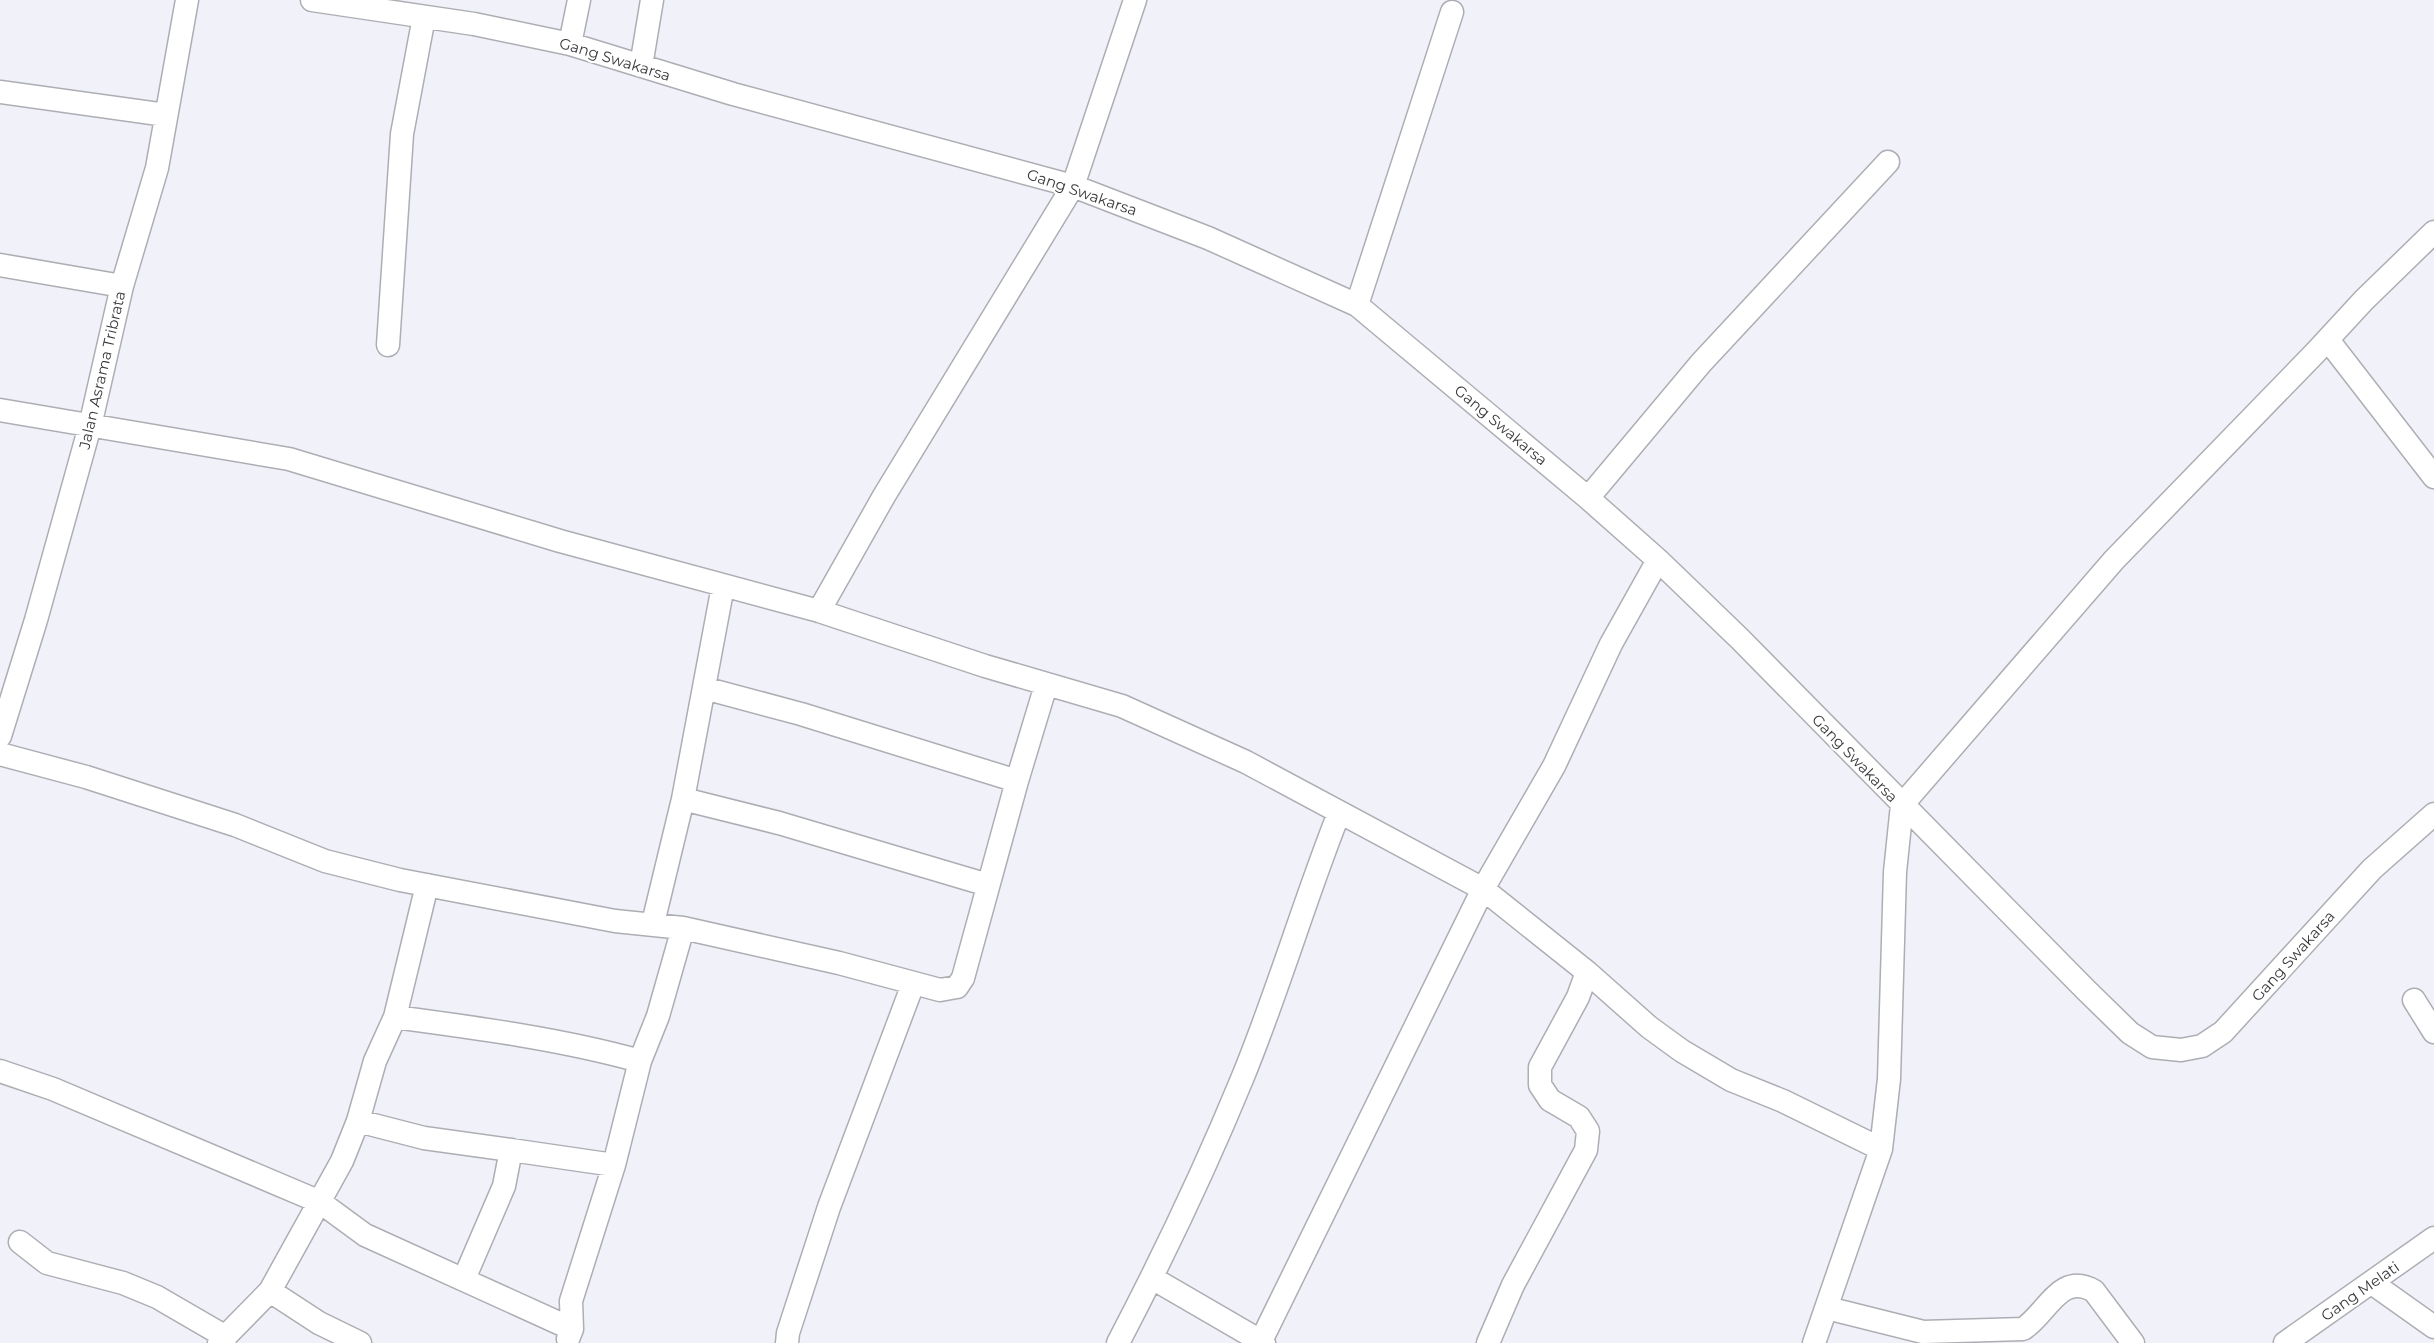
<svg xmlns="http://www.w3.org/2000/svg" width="2434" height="1343" font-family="Montserrat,sans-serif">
<rect width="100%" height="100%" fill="#f1f1f9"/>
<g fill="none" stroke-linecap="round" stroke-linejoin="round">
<defs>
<path id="minor" d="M312 0 474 24 570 44 733 94 1073 186 1208 238 1357 305 1588 498 1658 560 1740 639 2086 990 2130 1033 2152 1047 2181 1050 2202 1046 2223 1032 2372 869 2434 814
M570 44 579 0
M641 66 652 0
M0 92 166 115
M0 265 122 286
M1357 305 1452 12
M2328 340 2434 477
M388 345 402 134 424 17
M0 410 289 459 560 541 819 611 985 666 1122 706 1246 762 1483 889 1587 972 1649 1027 1682 1051 1731 1080 1783 1101 1881 1149
M1588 498 1701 363 1888 162
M819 611 884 496 1073 186 1135 0
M704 688 801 714 1017 781
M0 736 36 620 90 426 122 286 157 168 187 0
M0 754 86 777 235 825 325 861 400 880 615 921 683 928 839 963 940 990 957 987 963 978 1017 781 1046 685
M683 799 779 823 988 885
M653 923 683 799 723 586
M2414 1000 2434 1032
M395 1017C477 1028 561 1039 640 1061L658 1016 683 928
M0 1071 53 1089 320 1202 365 1235 572 1329
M358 1121 424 1138 511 1150 504 1186 464 1279
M511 1150 614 1165
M20 1242 47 1263 123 1283 157 1297 226 1337
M1152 1278 1264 1343
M2372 1283 2434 1327
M270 1291 319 1323 360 1343
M1827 1308 1923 1332 2023 1329C2047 1314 2060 1271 2094 1291L2133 1343
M568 1339 572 1329 571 1301 614 1165 640 1061
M1261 1341 1483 889 1554 766 1611 644 1658 560
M219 1343 270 1291 342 1161 358 1121 375 1061 395 1017 427 885
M787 1343 788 1333 829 1207 913 984
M1118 1343C1163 1257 1205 1169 1242 1079 1278 992 1304 901 1339 813
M1488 1343 1513 1285 1586 1150 1588 1131 1579 1117 1550 1100 1540 1085V1067L1578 997 1587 972
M1814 1343 1881 1149 1889 1079 1895 872 1902 805 2114 560 2316 352 2364 300 2434 232
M2285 1343 2434 1238"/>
</defs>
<use href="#minor" stroke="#adadb4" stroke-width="25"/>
<use href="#minor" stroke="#fff" stroke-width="22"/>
</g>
<g text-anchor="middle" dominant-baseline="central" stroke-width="4.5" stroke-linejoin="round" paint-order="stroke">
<g font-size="15" fill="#39393c" stroke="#fff">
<text transform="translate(615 59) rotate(17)">Gang Swakarsa</text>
<text transform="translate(1082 192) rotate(19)">Gang Swakarsa</text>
<text transform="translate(102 370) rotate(-77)">Jalan Asrama Tribrata</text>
<text transform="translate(1501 425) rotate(40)">Gang Swakarsa</text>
<text transform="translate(1855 758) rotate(46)">Gang Swakarsa</text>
<text transform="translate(2293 956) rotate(-48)">Gang Swakarsa</text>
<text transform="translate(2360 1291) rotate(-35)">Gang Melati</text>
</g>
</g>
</svg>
